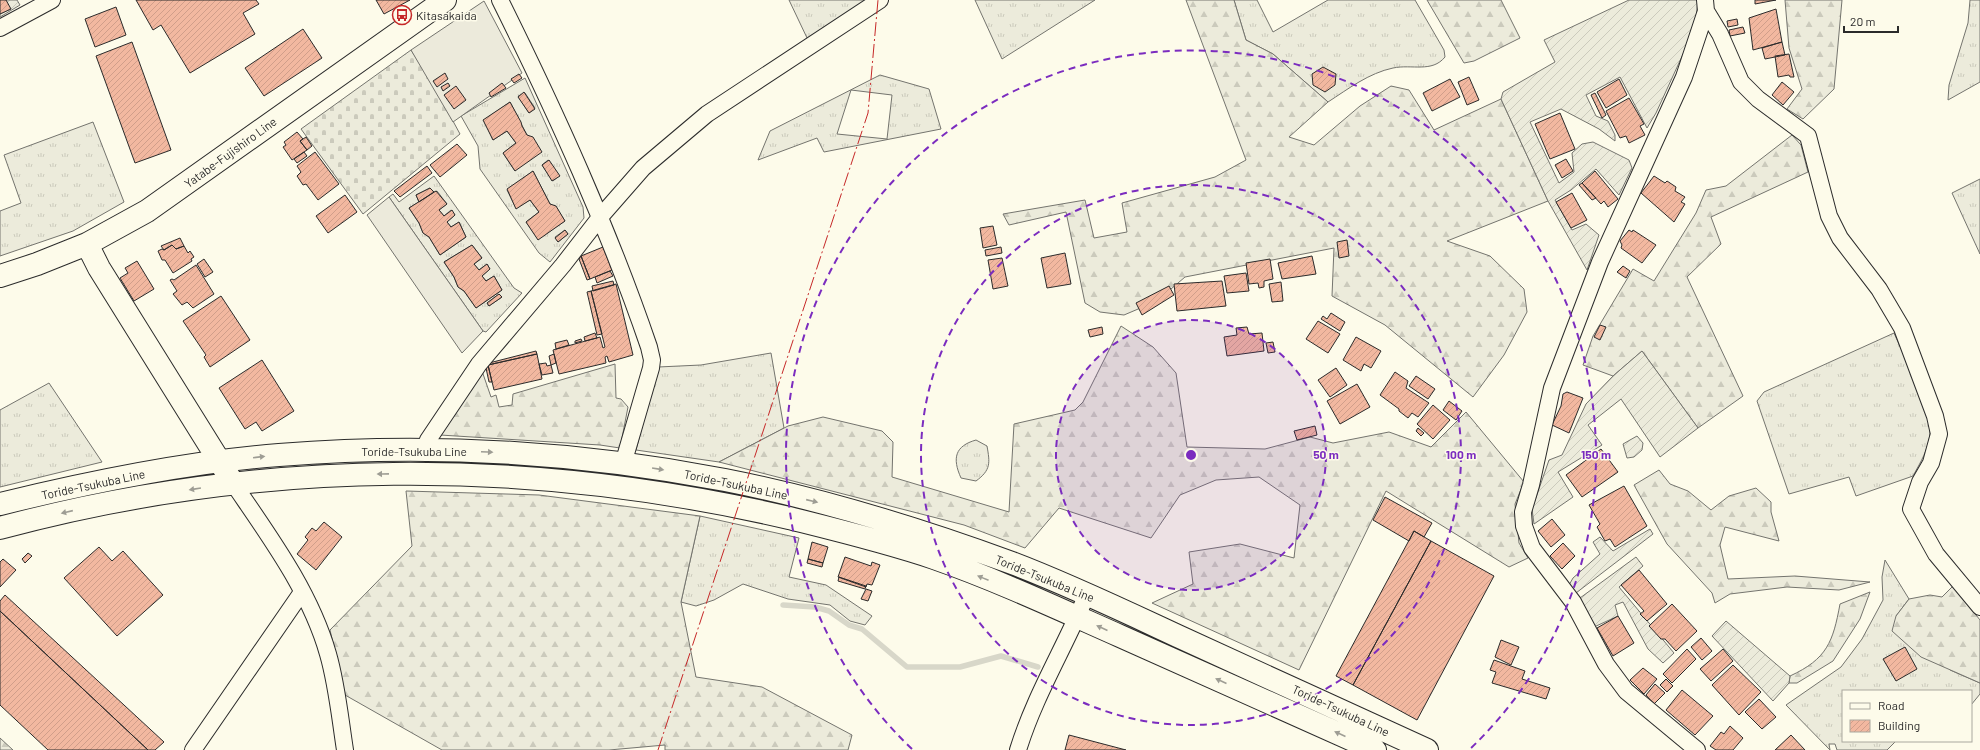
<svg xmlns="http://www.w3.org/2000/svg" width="1980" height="750" font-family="Barlow,sans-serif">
<defs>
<pattern id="grass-tufts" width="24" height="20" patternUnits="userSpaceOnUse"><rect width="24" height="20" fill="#ecebdb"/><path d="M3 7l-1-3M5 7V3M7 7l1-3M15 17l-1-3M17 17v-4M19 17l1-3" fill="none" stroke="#cbcabc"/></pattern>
<pattern id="forest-firs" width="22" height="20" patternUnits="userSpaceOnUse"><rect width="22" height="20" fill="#ecebdb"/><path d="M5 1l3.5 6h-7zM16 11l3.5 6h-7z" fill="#cbcabc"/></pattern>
<pattern id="cemetery-stones" width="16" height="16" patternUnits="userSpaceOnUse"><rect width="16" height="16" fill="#ecebdb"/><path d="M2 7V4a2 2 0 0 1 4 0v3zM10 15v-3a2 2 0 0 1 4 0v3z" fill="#cbcabc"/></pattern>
<pattern id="garden-furrows" width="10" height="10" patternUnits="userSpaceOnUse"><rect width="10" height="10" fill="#ecebdb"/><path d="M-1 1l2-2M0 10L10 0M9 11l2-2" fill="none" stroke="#cbcabc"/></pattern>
<pattern id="building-hatch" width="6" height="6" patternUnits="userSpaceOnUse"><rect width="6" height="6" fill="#f2b8a0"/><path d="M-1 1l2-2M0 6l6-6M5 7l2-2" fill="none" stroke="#d09e8a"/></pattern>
</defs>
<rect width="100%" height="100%" fill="#fdfbea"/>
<path fill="url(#grass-tufts)" stroke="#74746e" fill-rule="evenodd" d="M789 0H871L808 40Z
M975 0H1095L1002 59Z
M1234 0H1257L1273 32 1328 0H1415L1444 50 1445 57C1432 73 1412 64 1393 68 1369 73 1348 89 1328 102L1273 54 1246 40Z
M1970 0H1980V82L1948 100 1949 85 1968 23Z
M880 75 929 89 941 129 824 152 817 138 758 160 770 131ZM851 90 892 95 887 139 837 134Z
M525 78 583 207 584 218 550 262 539 253 480 169 478 146 461 116ZM525 93 535 108 529 113 518 96ZM510 102 527 135 515 171 503 153 516 143 507 131 493 140 484 120ZM548 160 559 176 553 181 542 165ZM533 171 550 204 556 207 565 221 538 239 526 222 539 212 530 200 516 208 507 190ZM565 230 568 234 558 242 555 237Z
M93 122 124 202 73 231 0 256V211L21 203 4 155Z
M434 176 514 288 522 293 486 332 483 331 389 197 393 194 399 202ZM430 188 434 192 437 191 447 204 439 210 444 216 451 210 455 215 447 222 451 227 459 222 466 237 440 255 429 237 423 233 419 223 409 208 419 202 416 195ZM472 245 482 258 474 264 479 270 487 264 490 269 482 276 486 281 494 276 502 290 476 308 464 291 458 287 454 277 444 262ZM499 294 502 297 489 306 487 303Z
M1980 179V254L1952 193Z
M1894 333C1906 361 1932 405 1930 433 1929 449 1920 463 1913 476L1856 496 1849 477 1789 494 1757 401 1764 392Z
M771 353 784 428 719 462 636 450 658 367 701 365Z
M49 383 102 462 0 487V410Z
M976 440 987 446C990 463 991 470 976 481L961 478C952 458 955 446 976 440Z
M700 516 799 538 789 577 826 585 872 616 865 625 850 621 830 605 788 599 743 584 714 600 696 606 681 602Z
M1885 560 1909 599 1896 616 1950 670 1980 683V694L1971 705V691H1843V741H1896L1887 750H1837L1835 744H1829L1830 750 1786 705 1841 667 1862 639 1883 600 1882 577Z"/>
<path fill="url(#forest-firs)" stroke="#74746e" d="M1186 0H1234L1246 40 1273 54 1328 102 1289 137 1314 145 1360 106 1391 86 1409 90 1434 130 1501 99 1548 201 1447 241 1490 256 1524 289 1527 312 1504 355 1473 397 1385 325 1332 296 1334 248 1185 277 1157 301 1124 315 1100 312 1085 303 1066 212 1009 225 1003 214 1085 200 1094 238 1127 232 1122 203 1215 177 1246 160Z
M1427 0H1501L1520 38 1474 61 1464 63Z
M1785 0H1842L1834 89 1803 119 1787 109 1802 89 1789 48Z
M1792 135 1801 145 1808 172 1711 217 1721 244 1687 277 1743 396 1698 428 1642 351 1613 376 1583 365 1593 336 1633 269 1654 281 1696 213 1706 190 1726 186Z
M1121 326 1153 347 1176 373 1187 447 1265 449 1310 437 1333 443 1389 432 1431 447 1466 412 1524 482 1515 504 1519 543 1528 558 1509 567 1386 491 1299 670 1152 603 1193 584 1189 552 1240 544 1294 558 1300 505 1259 477 1216 480 1180 495 1151 538 1059 508 1025 548 964 525 719 462 788 426 823 417 882 431 893 442 892 477 1009 512 1014 424 1075 410 1083 402Z
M615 364 616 398 621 399 628 407 620 448 600 445 440 435 482 371 491 397 496 395 499 407 512 405 513 394Z
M1659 470 1670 484 1688 491 1711 510 1729 496 1756 488 1771 502V512L1779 541 1725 527 1720 545 1728 579 1795 576 1870 582 1839 590 1787 587 1730 594 1715 603 1712 593 1667 544 1634 485Z
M406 491 539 495 700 516 681 602 696 677 762 687 852 735 848 750H665V745L609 750H442L345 695 330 630 412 546Z
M1953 586 1980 620V683L1921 657 1892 631 1896 616 1909 599 1930 595 1942 597Z
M1870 592 1860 619 1833 661 1797 683H1789L1790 676C1827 659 1833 642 1840 604Z
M0 738 13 750H0Z"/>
<path fill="url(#cemetery-stones)" stroke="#74746e" d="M411 50 434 86 460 134 363 214 301 129Z"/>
<path fill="url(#garden-furrows)" stroke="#74746e" d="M6 0H17L20 5 0 17V14L10 9Z
M1629 0H1698L1695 28 1656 113 1647 128 1620 77 1586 95 1596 116 1608 121 1615 135V141L1599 129 1561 109 1530 122 1559 183 1574 172 1572 153 1582 144 1593 142 1629 160 1632 168 1619 195 1596 169 1571 190 1555 200 1572 230 1586 224 1599 235 1587 270 1548 201 1501 99 1503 92 1555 62 1544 40Z
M1642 351 1698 428 1660 457 1621 399 1588 425 1602 445 1558 472 1573 497 1534 524 1532 509 1549 460 1562 455 1586 404 1613 376Z
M1637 436 1643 443 1642 450 1634 457 1627 458 1623 444Z
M1650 529 1653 534 1576 593 1569 585 1573 578 1600 554 1593 542 1600 537 1613 551Z
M1636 557 1643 566 1619 587 1674 653 1663 663 1648 649 1623 602 1615 605 1618 616 1594 627 1580 598Z
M1726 621 1790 676 1789 683 1773 701 1712 636Z"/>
<path fill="#eceadb" stroke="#74746e" d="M484 1 522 73 453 122 411 50Z
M389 197 483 331 462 353 367 215Z"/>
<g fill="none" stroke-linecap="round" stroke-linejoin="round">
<path stroke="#d8d7c9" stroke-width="5.5" d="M783 605 815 607 829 611 849 625 862 629 907 667H960L1001 656 1038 667"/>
</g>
<path fill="url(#building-hatch)" stroke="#2b2b2b" d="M0 0H6L11 9 0 14Z
M136 0H256L259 4 243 13 255 34 190 73 161 25 153 30Z
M376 0H410L384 14Z
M1755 0H1776L1755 4Z
M116 7 126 35 95 47 85 19Z
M1776 9 1782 42 1753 50 1749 18Z
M1737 19 1738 25 1728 27 1727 21Z
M1743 27 1745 33 1730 36 1729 30Z
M303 29 322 58 264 96 245 68Z
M132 42 171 150 135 163 96 56Z
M1782 42 1785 55 1765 59 1762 48Z
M1789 54 1794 77H1790L1789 75 1778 77 1775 56Z
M1323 67 1336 74 1335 85 1325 92 1313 85 1312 74Z
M445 73 448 79 437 87 433 81Z
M519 74 522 78 514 83 511 79Z
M1469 77 1479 100 1467 105 1458 82Z
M1450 79 1460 97 1432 111 1423 93Z
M1619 79 1627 95 1606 108 1597 92Z
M1782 82 1794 92 1783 105 1772 95Z
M448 83 450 86 443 91 441 87Z
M502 83 506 88 491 97 489 93Z
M456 86 466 100 454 109 444 95Z
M524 92 535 109 529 113 518 97Z
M1595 93 1606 115 1602 118 1591 95Z
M1629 98 1644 124 1640 126 1645 135 1629 143 1626 136 1620 138 1606 111Z
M510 102 521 122 522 126 527 135 533 137 542 152 515 171 503 153 516 143 507 131 493 140 483 120Z
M1560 113 1575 149 1550 159 1535 124Z
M297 132 303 139 300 141 307 150 292 160 283 147 286 145 284 142Z
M306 137 312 146 307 150 300 141Z
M457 144 467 155 440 177 430 165Z
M304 152 307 156 297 163 294 159Z
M315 152 339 184 318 200 306 184 303 185 297 176 301 172 297 166Z
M1566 159 1573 171 1562 178 1555 165Z
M549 160 560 176 552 181 542 165Z
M427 166 432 173 400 197 394 191Z
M533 171 550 204 556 206 565 221 538 240 526 222 539 212 530 200 516 209 507 189Z
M1595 171 1618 199 1608 207 1604 201 1601 204 1582 183Z
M1654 176 1665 183 1667 181 1676 187 1675 191 1685 197 1681 202 1685 204 1674 222 1641 193Z
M1582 183 1596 198 1592 200 1579 185Z
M430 188 434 192 419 202 416 195Z
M436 191 447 204 439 210 444 216 452 210 455 215 447 222 451 227 459 222 466 237 440 255 429 237 423 233 419 223 409 208Z
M1572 193 1587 220 1571 228 1556 202Z
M345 195 357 212 328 233 316 216Z
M993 226 997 245 983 248 980 228Z
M565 230 568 234 558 242 555 238Z
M1629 230 1632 232 1633 230 1656 245 1642 263 1621 248 1622 245 1620 241Z
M180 238 184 246 176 249 172 245 164 250 161 246Z
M1347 240 1349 256 1339 258 1337 242Z
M172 245 176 249 184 246 188 253 190 251 194 257 191 259 192 261 173 273 165 260H162L158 251 162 249 164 250Z
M472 245 482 258 474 264 479 270 487 264 490 269 482 276 486 281 494 276 502 290 476 308 464 291 458 287 454 277 444 262Z
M603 247 612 270 590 279 581 256Z
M1001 247 1002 253 986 256 985 250Z
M1065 253 1071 284 1047 288 1041 258Z
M581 256 590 279 587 280 579 259Z
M1312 256 1316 274 1282 279 1278 263Z
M1002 258 1008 286 993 289 988 260Z
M204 259 213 272 205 277 197 264Z
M1270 259 1273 279 1264 281V287L1259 288 1258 283 1249 284 1246 263Z
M137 261 154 289 134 301 120 278 128 273 125 268Z
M196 265 214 294 193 308 187 302 182 305 173 294 177 291 170 280 172 279 174 280Z
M1623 266 1630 271 1626 278 1617 272Z
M610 271 613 276 597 283 595 277Z
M1246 273 1249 291 1227 293 1224 276Z
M613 281 614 285 593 291 592 286Z
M1222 281 1226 306 1177 311 1174 284Z
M1281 282 1283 301 1272 302 1269 284Z
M616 284 633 355 609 362 607 356 605 357 606 363 559 374 553 350 600 337 603 348 605 347 591 291Z
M1169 286 1174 295 1142 315 1136 303Z
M591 291 602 334 597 335 587 292Z
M499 294 502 297 489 306 487 303Z
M221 296 250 340 210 367 204 357 206 355 183 321Z
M1331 313 1345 322 1340 331 1321 319 1323 316 1327 319Z
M1318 321 1340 334 1328 353 1306 339Z
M1600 325 1606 327 1600 340 1594 337Z
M1102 327 1103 334 1090 337 1088 330Z
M1247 327 1249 334 1262 333 1264 351 1227 356 1224 337 1237 335 1236 328Z
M595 333 597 338 585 341 584 337Z
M1356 337 1381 351 1371 368 1364 364 1361 371 1343 360Z
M581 339 582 341 575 343V341Z
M567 340 569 345 556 349 555 343Z
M1273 342 1275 352 1268 353 1266 343Z
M536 351 537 354 488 365 489 363Z
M537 354 542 379 494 390 488 365Z
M554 354 556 363 551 365 549 356Z
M262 360 294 411 262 431 256 422 245 429 219 388Z
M546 363 547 366 551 365 553 373 542 375 539 364Z
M488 365 492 382H489L486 368Z
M1336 368 1347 385 1330 397 1318 380Z
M1395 372 1408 381 1406 388 1429 403 1418 417 1412 413 1408 418 1399 411V409L1380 395Z
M1416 376 1435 389 1428 399 1409 386Z
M1357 384 1370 407 1340 424 1327 401Z
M1567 392 1583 398 1569 433 1552 425 1561 406 1563 394Z
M1449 401 1462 411 1456 420 1443 410Z
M1433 405 1450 420 1433 439 1417 424Z
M1315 426 1317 435 1297 440 1294 431Z
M1418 428 1424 433 1421 436 1416 431Z
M1601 449 1618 472 1582 497 1566 475Z
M1624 486 1647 526 1615 547 1610 539 1605 541 1597 527 1600 524 1589 505Z
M1385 497 1432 523 1424 537 1414 531 1409 541 1373 520Z
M1552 519 1565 535 1551 547 1538 531Z
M324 522 342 537 316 570 297 554 308 540 305 537 312 528 316 531Z
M1414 531 1431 541 1353 685 1336 676Z
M1431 541 1494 576 1417 720 1353 685Z
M812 542 828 547 823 563 808 559Z
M1563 543 1575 556 1562 569 1550 556Z
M99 547 112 561 123 551 163 595 117 636 64 578Z
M28 553 32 556 25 563 22 559Z
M845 557 871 566 872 562 880 565 872 585 867 584 866 587 838 577Z
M3 559 16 570 0 587V562Z
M808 559 823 563 822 567 807 563Z
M1639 570 1667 604 1647 621 1640 614 1644 611 1621 585Z
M839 577 866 586 865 589 838 581Z
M866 589 872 591 868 601 861 599Z
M5 595 164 742 155 750H148L0 611V601Z
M1672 604 1697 631 1676 651 1665 639H1661L1649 626Z
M0 611 148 750H48L0 705Z
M1618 616 1634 643 1613 656 1597 628Z
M1701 638 1712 651 1702 660 1691 647Z
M1501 640 1519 647 1511 665 1495 657Z
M1905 647 1917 669 1896 681 1883 659Z
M1687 649 1696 659 1672 683 1663 674Z
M1723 649 1733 661 1711 681 1700 669Z
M1494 660 1525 671 1522 679 1550 688 1546 699 1492 683 1496 672 1490 670Z
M1733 665 1761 692 1739 715 1712 685Z
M1643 668 1657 679 1644 694 1630 680Z
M1666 679 1673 686 1667 692 1660 685Z
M1655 684 1665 693 1654 704 1646 695Z
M1682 690 1713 716 1695 735 1666 710Z
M1759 699 1776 717 1762 729 1745 712Z
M1730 726 1743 738 1733 750H1716L1710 746 1721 732 1724 734Z
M1069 735 1126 750H1065Z
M1791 735 1805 750H1775Z"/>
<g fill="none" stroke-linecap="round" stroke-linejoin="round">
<defs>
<path id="street" d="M500 0C556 113 608 227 649 347L652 360 651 368 623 464
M1706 11 1720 34 1741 82 1758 99 1808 136 1829 216 1840 238 1879 289 1902 328 1935 416 1939 434 1931 463 1920 482 1911 509 1936 554 1980 607
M0 28 52 0
M424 450 428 440 479 364 563 265 601 216 643 168 707 114 880 0
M233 483C269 536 310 591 328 654 337 685 340 718 345 750
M193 750 302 592
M1018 750C1035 695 1065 647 1087 594
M1697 750 1626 691 1606 664 1573 602 1532 548 1524 526 1523 512 1531 485 1552 388 1600 262 1684 77 1706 11 1705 0"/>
<path id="secondary" d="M87 244 99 268 233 483
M0 276 37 264 87 244 147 211 445 0"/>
<path id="primary" d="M0 504C90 482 187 462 279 455 427 443 579 452 725 480 822 499 919 529 1012 563 1070 585 1126 612 1182 638 1264 675 1345 713 1427 750
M0 528C259 458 528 457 789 518 837 530 887 542 934 558 997 580 1059 609 1120 636 1205 674 1290 712 1375 750"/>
</defs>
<use href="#street" stroke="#2b2b2b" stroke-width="18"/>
<use href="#secondary" stroke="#2b2b2b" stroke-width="24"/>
<use href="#primary" stroke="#2b2b2b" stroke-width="24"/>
<use href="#street" stroke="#fdfbea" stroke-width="16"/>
<use href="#secondary" stroke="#fdfbea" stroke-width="22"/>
<use href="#primary" stroke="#fdfbea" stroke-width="22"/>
<path stroke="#c62828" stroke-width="1" stroke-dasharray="14 3 2 3" stroke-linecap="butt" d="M658 750 868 113 878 0"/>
</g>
<defs><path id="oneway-solid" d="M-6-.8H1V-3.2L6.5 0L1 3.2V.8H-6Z"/></defs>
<g fill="#9e9d94">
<use href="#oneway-solid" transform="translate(487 452) rotate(3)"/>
<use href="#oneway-solid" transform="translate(259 457) rotate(-7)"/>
<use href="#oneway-solid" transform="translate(658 469) rotate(9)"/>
<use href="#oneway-solid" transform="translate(383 474) rotate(179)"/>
<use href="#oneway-solid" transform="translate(195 489) rotate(171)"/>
<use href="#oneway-solid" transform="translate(812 501) rotate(13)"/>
<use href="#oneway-solid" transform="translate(67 512) rotate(167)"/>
<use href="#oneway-solid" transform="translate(983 578) rotate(-158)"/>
<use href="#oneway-solid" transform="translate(1102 628) rotate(-156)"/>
<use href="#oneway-solid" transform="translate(1221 681) rotate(-156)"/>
<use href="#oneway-solid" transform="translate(1340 734) rotate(-156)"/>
</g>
<circle cx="1191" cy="455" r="135" fill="#7b2cbf" fill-opacity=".12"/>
<g fill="none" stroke="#7b2cbf" stroke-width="2" stroke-dasharray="7 5">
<circle cx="1191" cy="455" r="135"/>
<circle cx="1191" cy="455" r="270"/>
<path d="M912 749A405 405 0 1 1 1470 749"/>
</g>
<defs>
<symbol id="bus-ring" viewBox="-11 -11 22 22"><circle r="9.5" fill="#fdfbea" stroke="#c62828" stroke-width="1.5"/><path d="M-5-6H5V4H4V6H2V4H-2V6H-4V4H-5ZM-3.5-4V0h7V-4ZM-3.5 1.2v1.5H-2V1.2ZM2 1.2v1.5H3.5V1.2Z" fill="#c62828"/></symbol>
</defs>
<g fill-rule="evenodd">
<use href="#bus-ring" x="391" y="4" width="22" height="22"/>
</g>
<g text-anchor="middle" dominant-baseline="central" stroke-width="3" stroke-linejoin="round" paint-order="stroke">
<g font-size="12" fill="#2b2b2b" stroke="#fdfbea" text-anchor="start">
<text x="416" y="15">Kitasakaida</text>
</g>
<g font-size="12" fill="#2b2b2b" stroke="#fdfbea">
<text transform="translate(230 152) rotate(-36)">Yatabe-Fujishiro Line</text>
<text x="414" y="451">Toride-Tsukuba Line</text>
<text transform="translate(93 484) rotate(-12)">Toride-Tsukuba Line</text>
<text transform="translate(736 484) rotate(12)">Toride-Tsukuba Line</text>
<text transform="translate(1045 578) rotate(22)">Toride-Tsukuba Line</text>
<text transform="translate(1341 710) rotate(25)">Toride-Tsukuba Line</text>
</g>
</g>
<circle cx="1191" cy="455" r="6" fill="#7b2cbf" stroke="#fdfbea" stroke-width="2"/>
<g font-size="12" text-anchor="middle" font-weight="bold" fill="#7b2cbf" stroke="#fdfbea" stroke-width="3" stroke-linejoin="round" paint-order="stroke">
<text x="1326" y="459">50 m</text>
<text x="1461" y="459">100 m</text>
<text x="1596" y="459">150 m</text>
</g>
<rect x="1842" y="690" width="130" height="52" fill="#fdfbea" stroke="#a9a89e"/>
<rect x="1850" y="703" width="20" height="6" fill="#fdfbea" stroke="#a9a89e"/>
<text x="1878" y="710" font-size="12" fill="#2b2b2b">Road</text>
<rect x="1850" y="720" width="20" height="12" fill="url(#building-hatch)" stroke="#a9a89e"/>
<text x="1878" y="730" font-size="12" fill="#2b2b2b">Building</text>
<path d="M1844 26v6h54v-6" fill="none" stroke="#2b2b2b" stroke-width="2"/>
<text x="1850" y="26" font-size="12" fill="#2b2b2b" stroke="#fdfbea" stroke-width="3" paint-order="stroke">20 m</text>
</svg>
